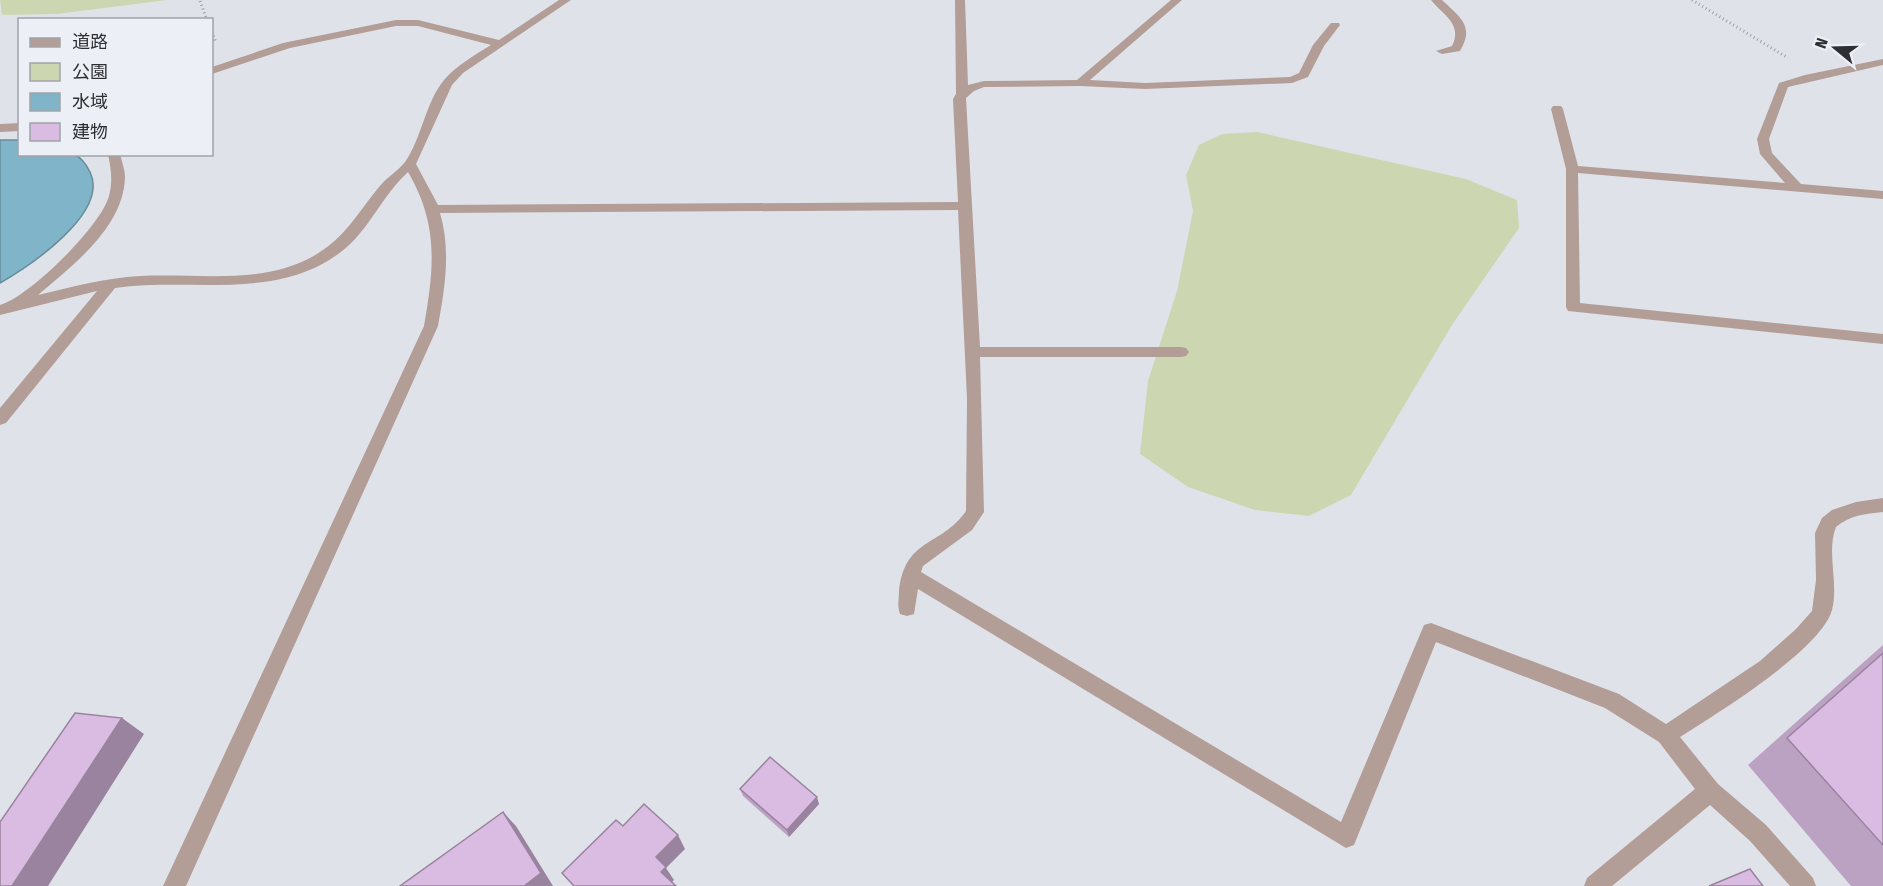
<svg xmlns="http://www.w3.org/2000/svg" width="1883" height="886" font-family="'Fira Sans Condensed','Noto Sans JP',sans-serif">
<rect width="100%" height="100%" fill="#dfe3e9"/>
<path fill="#ccd7b1" d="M0 0H167L57 14 2 15Z
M1257 132 1466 179 1517 200 1519 228 1452 325 1351 495 1309 516 1255 510 1188 487 1140 454 1148 381 1177 291 1193 211 1186 175 1199 145 1222 134Z"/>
<path fill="#80b4c8" stroke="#678c9b" stroke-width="1.5" d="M0 140H19L20 154C30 154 67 152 75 155 82 158 87 166 90 172 110 213 28 267 0 283Z"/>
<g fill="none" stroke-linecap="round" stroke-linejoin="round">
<path stroke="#9ea0a5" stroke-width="3" stroke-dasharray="1 3" stroke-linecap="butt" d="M1692 0 1788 58
M200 1 207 20
M212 32 216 43"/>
<path fill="#b39d97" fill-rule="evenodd" d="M559 0H571L463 73 452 85 416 164 438 205 958 202 953 99 956 94 955 0H965L968 85 984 81 1077 80 1171 0H1182L1090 80 1145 83 1290 77 1299 73 1313 45 1331 23H1339L1340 25 1324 46 1308 77 1292 83 1145 89 1080 86 984 87 974 91 966 98 980 347H1181L1186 348 1189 352 1186 356 1181 357H980L984 512 972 530 923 566 921 572 1341 822 1424 625 1431 623 1619 694 1666 724 1760 661 1796 629 1812 611 1816 580 1815 533 1822 518 1832 510 1856 502 1883 498V512C1865 514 1850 515 1836 527 1826 552 1839 583 1832 610 1821 650 1716 714 1680 737L1718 784 1766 825 1813 878 1816 886H1790L1750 841 1710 805 1612 886H1584L1587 878 1695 789 1659 742 1605 708 1436 642 1354 845 1346 848 918 589 914 614 907 616 900 614C897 606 899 599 899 591 905 537 941 547 966 511L967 399 958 210 440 213C451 250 445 288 438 326L186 886H163L424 326C434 268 439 225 408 172 383 195 370 227 347 247 282 303 193 277 115 288L6 423 0 425V408L97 291 0 315V305C29 297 101 226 109 196 113 181 111 169 108 154H120C122 162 125 170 125 177 124 227 72 266 38 295 71 287 105 278 140 276 196 273 259 285 310 258 344 240 356 215 379 187 386 178 398 171 405 162 422 138 425 103 444 80 457 65 475 55 491 45L418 26H396L290 48 212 74V67L283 43 396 20H418L499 40Z
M1431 0H1442C1460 17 1475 26 1460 51L1442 54 1436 51 1452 46C1463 24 1443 15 1431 0Z
M1883 59V65L1788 87 1769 139 1772 153 1801 184 1883 191V199L1578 173 1580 303 1883 334V344L1568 311 1566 307V169L1551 109 1553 106H1561L1563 109 1578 166 1785 183 1760 154 1757 139 1779 83 1805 75Z
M20 123V131L0 132V124Z"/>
</g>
<path fill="#bba1c2" d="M1883 645V886H1851L1748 765Z
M740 789 819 804 789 837 743 796Z"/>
<path fill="#99839e" d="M122 718 144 734 48 886H12Z
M817 797 819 804 789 837 787 830Z
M503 812 516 826 553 886H524Z
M678 835 685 849 666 868 674 880 669 885 661 872 656 857Z"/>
<path fill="#dabbe1" stroke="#99839e" stroke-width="1.5" d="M1883 653V845L1787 738Z
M75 713 122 718 12 886H0V822Z
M770 757 817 797 787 830 740 789Z
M644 804 678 835 656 857 666 867 661 872 676 886H574L562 873 616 820 623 826Z
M503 812 541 873 524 886H400Z
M1750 869 1763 886H1709Z"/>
<rect x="18" y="18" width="195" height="138" fill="#ecf0f6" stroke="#a0a3a8" stroke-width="1.5"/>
<rect x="30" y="38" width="30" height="9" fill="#b39d97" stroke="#a0a3a8" stroke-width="1.5"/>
<text x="72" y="48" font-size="18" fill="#2e2f32">道路</text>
<rect x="30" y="63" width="30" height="18" fill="#ccd7b1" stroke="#a0a3a8" stroke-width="1.5"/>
<text x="72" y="78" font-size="18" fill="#2e2f32">公園</text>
<rect x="30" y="93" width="30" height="18" fill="#80b4c8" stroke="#a0a3a8" stroke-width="1.5"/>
<text x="72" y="108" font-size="18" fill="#2e2f32">水域</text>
<rect x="30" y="123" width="30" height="18" fill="#dabbe1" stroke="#a0a3a8" stroke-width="1.5"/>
<text x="72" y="138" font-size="18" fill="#2e2f32">建物</text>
<g transform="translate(1835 48) rotate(289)" stroke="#ecf0f6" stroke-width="4.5" paint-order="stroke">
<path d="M0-4.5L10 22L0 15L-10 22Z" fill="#2e2f32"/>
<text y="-9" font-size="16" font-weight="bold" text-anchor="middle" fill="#2e2f32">N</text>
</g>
</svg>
